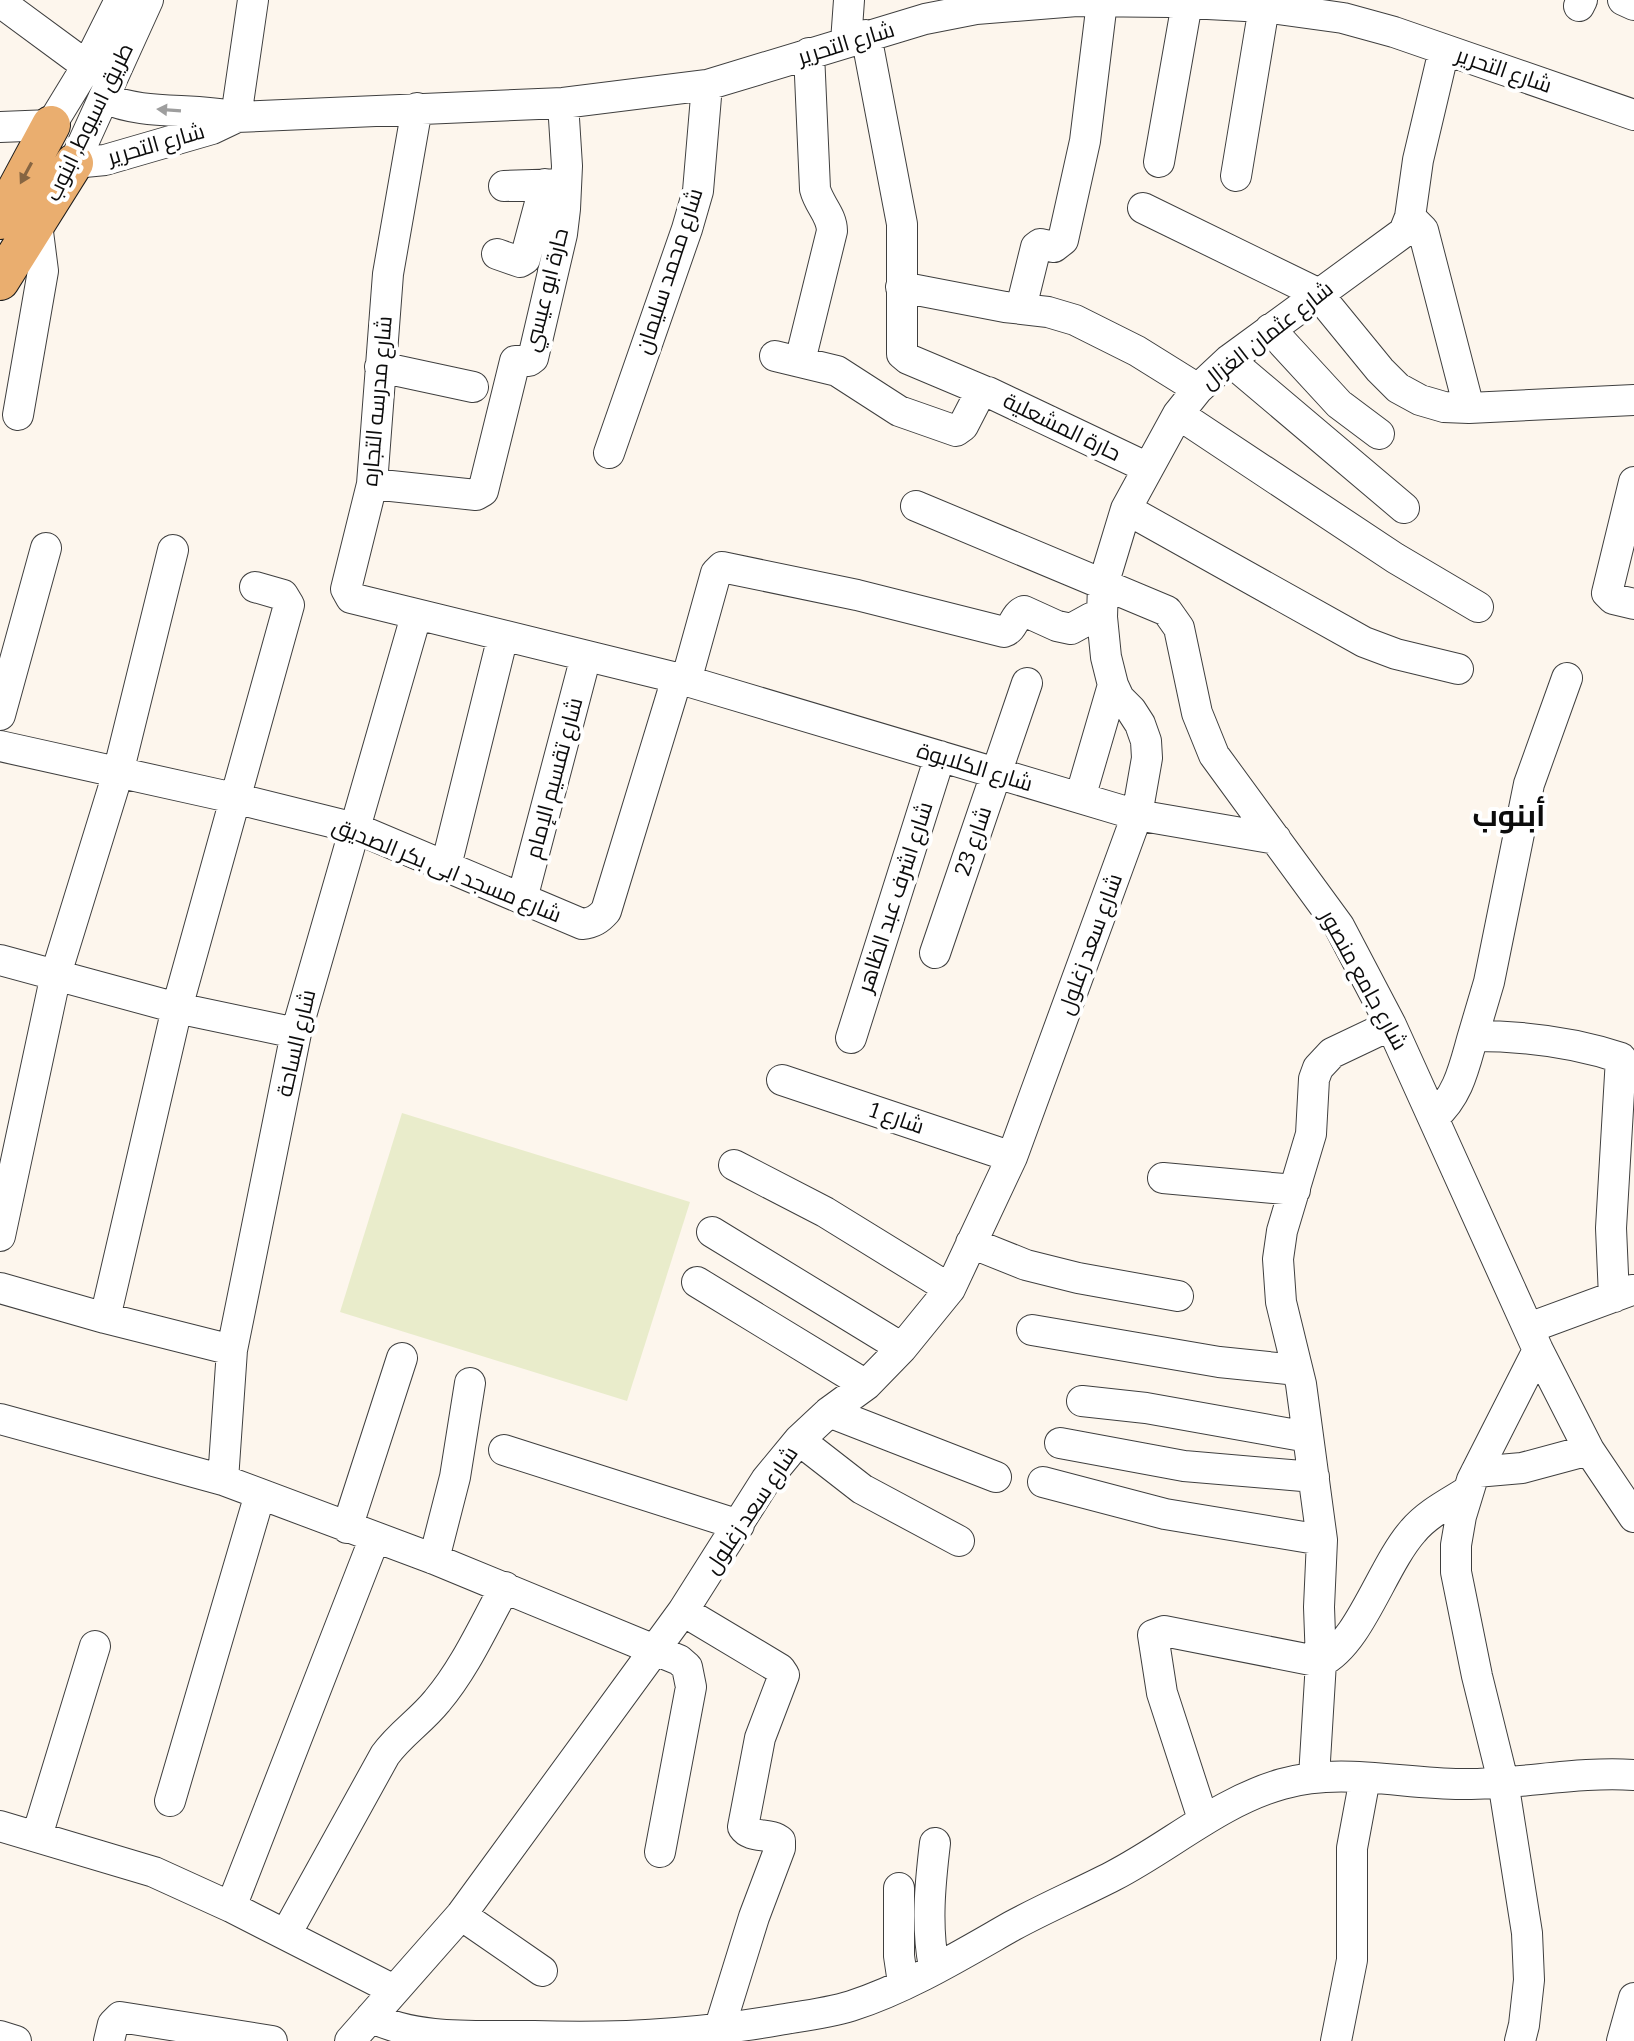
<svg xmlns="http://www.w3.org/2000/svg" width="1634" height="2041" font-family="Bitter,Cairo,serif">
<rect width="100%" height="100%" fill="#fdf6ed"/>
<path fill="#e9eccb" d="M402 1113 690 1202 627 1401 340 1312Z"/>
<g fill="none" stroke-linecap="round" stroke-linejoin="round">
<defs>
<path id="minor" d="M1623 0 1634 5
M0 2 87 66
M1579 6 1582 0
M866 35 902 224V354L908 359 984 391
M846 42 849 0
M104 98C145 116 192 107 236 117L563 103 707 85 925 19 976 9 1077 1 1170 2 1264 7 1343 18 1394 32 1634 115
M417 108 388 274 372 484 346 589 351 598 677 678 1137 815 1276 839
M236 117 253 0
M0 127 51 125 87 66 120 0
M1159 162 1187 3
M74 163 148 0
M74 163 105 160 212 129 233 119
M1236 176 1264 7
M504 186 565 184
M1143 208 1317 293 1380 370 1398 388 1420 400 1444 407 1469 408 1634 400
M1410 217 1423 230 1469 408
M497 254 520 262 525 259 545 184
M901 287 1005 307 1048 312 1075 320 1137 351 1198 389
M1021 308 1036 247 1040 244 1054 247 1063 240 1085 141 1102 2
M1270 329 1339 404 1379 434
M775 356 837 371 899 411 956 431 963 426 980 393 988 392 1148 468
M1229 360 1404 508
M800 361 832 231C832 215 819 205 815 189L809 53
M380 367 473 387
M1178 414 1395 558 1478 607
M18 415 43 271 37 224
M609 453 687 229 698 191 707 85
M372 484 476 495 483 491 515 361H529L533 358 562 234 565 209 567 166 563 103
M916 506 1167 611 1179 628 1197 713 1214 755 1339 926 1391 1025 1538 1350 1589 1450 1634 1517
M1126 509 1364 642 1396 654 1458 669
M1634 604 1613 599 1607 593 1634 482
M686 681 716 573 722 567 857 595 1004 632C1014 629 1014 615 1024 611L1057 626 1071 629 1091 618 1102 617
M0 715 46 548
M0 746 234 798 355 828 582 924C593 923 599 919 606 911L677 678
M1080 798 1113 685
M446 866 503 636
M522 899 586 656
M935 953 1027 683
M0 960 177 1008 296 1033
M1473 1036 1489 982 1529 784 1567 678
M851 1038 940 756
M782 1080 1012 1157
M1434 1117C1459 1095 1464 1067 1473 1036 1522 1036 1574 1042 1621 1058L1611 1228 1614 1297
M734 1165 825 1212 950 1289
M1163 1178 1295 1190
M712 1232 902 1348
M0 1236 56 974 118 773 173 550
M971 1243 1026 1265 1078 1278 1178 1296
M697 1282 866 1385
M0 1288 105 1318 232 1350
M105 1318 177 1008 289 605 283 595 255 587
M1529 1328 1632 1290
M1032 1330 1219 1362 1297 1370
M1082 1401 1146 1408 1308 1437
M829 1412 996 1477
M0 1419 223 1480 434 1559 679 1660 687 1667 691 1687 660 1852
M799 1440 862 1489 959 1541
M1060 1443 1184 1466 1314 1477
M504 1450 739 1525
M1476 1472 1522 1468 1589 1450
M223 1480 232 1350 296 1033 416 616
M1043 1482 1165 1514 1322 1540
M347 1528 402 1358
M434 1559 455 1477 470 1383
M683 1611 780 1669 784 1675 760 1738 743 1827C751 1839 770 1832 780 1841V1848L754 1917 719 2030
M1314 1777 1321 1662 1319 1607 1322 1540 1301 1384 1281 1302 1278 1259 1282 1231 1311 1134 1314 1079 1318 1068 1332 1053 1391 1025
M170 1801 260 1494
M1203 1819 1162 1693 1153 1635 1164 1631 1321 1662C1360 1643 1382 1566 1413 1531 1427 1514 1449 1503 1468 1491
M0 1826 154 1872 231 1907 394 1990
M37 1836 95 1646
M899 1888V1956L903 1983
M231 1907 375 1537
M461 1915 542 1971
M286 1934 385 1755C400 1734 421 1721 437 1701 465 1668 484 1625 505 1587
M934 1967C926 1926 930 1885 935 1843
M371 2017C417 2041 481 2035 534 2036 616 2039 698 2034 779 2020 803 2016 828 2013 851 2006 907 1988 961 1955 1012 1926 1045 1908 1080 1893 1113 1876 1171 1846 1219 1802 1282 1784 1340 1767 1402 1784 1461 1784 1519 1785 1576 1771 1634 1775
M0 2036 16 2041
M109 2041 113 2024 120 2017 272 2041
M350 2041 461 1915 683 1611 766 1480 799 1440 829 1412 866 1385 902 1348 950 1289 1012 1157 1137 815 1147 758 1146 741 1140 724 1131 710 1119 698 1113 685 1106 657 1102 617 1103 585 1126 509 1178 414 1198 389 1229 360 1404 232 1410 217 1418 160 1444 50
M1336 2041 1352 1960V1848L1365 1778
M1520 2041 1524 2025 1529 1980 1527 1933 1503 1781 1477 1676 1456 1572V1545L1461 1516 1472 1480 1538 1350
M1622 2041 1634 1998"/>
<path id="major" d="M0 220 51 125
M0 281 74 163"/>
</defs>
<use href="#minor" stroke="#3f3f3f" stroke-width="32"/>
<use href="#major" stroke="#1d1d1d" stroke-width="40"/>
<use href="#minor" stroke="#fff" stroke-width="30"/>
<use href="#major" stroke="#eaae6f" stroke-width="38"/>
</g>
<defs><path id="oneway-solid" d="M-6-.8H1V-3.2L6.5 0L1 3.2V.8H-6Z" transform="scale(2)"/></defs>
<use fill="#9e9e9e" href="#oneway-solid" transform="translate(169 110) rotate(-176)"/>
<use fill="#866542" href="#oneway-solid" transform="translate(26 173) rotate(118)"/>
<g text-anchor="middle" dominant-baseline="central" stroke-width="8" stroke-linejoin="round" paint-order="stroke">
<g font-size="22" fill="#0c0c0c" stroke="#fff">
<text transform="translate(846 43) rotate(-17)">شارع التحرير</text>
<text transform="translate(1504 70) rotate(19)">شارع التحرير</text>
<text transform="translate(89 122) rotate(-64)">طريق اسيوط, ابنوب</text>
<text transform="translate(156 144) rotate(-16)">شارع التحرير</text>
<text transform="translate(669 271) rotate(-72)">شارع محمد سليمان</text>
<text transform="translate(546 290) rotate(-76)">حارة ابو عيسي</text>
<text transform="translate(1267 335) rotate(-38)">شارع عثمان الغزال</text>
<text transform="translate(377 401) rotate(-85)">شارع مدرسه التجاره</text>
<text transform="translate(1062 427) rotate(26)">حارة المشعلية</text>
<text transform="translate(975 767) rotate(17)">شارع الكلابوة</text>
<text transform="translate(554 778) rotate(-75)">شارع تقسيم الإمام</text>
<text transform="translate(973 841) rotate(-71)">شارع 23</text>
<text transform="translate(447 870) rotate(22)">شارع مسجد ابى بكر الصديق</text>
<text transform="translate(895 897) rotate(-72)">شارع اشرف عبد الظاهر</text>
<text transform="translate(1090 944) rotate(-70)">شارع سعد زغلول</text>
<text transform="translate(1364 980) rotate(61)">شارع جامع منصور</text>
<text transform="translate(296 1043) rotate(-77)">شارع الساحة</text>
<text transform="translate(897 1118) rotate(19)">شارع 1</text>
<text transform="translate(751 1510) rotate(-56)">شارع سعد زغلول</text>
</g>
<g font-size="30" font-weight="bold" fill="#0c0c0c" stroke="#fff">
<text x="1509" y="816">أبنوب</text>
</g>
</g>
</svg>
